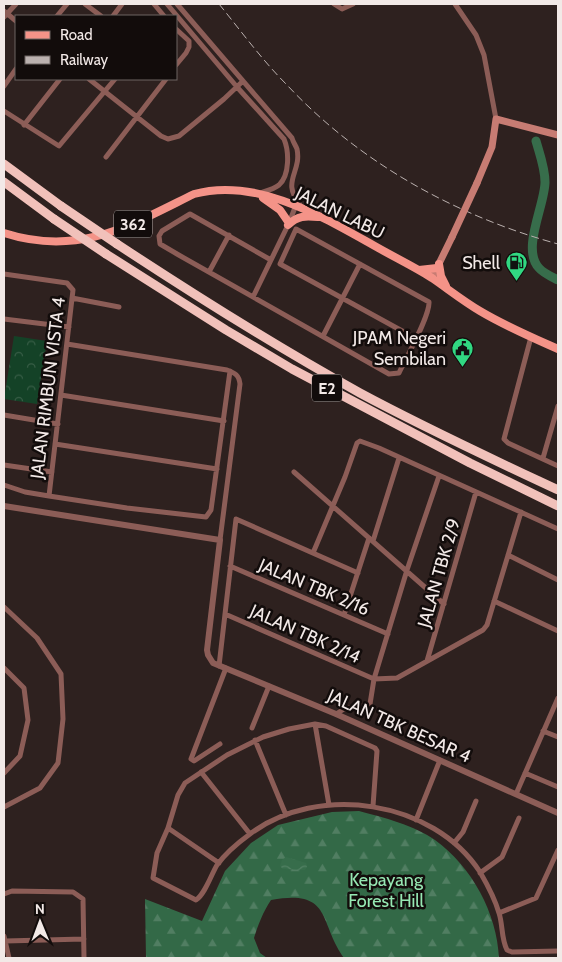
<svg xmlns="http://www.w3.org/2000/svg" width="562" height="962" font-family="Cabin,sans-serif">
<defs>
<pattern id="forest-firs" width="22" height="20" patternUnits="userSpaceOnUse" patternTransform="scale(1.25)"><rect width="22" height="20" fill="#336947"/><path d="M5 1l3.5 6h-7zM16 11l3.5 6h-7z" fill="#517e62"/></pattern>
<pattern id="park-crowns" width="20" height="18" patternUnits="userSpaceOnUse" patternTransform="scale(1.25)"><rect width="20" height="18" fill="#144227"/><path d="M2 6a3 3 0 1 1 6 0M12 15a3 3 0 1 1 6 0" fill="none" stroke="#375d46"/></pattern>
<pattern id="water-waves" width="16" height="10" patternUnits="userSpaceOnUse" patternTransform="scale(1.25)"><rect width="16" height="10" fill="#376d4b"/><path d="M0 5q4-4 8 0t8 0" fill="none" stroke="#548265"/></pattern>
</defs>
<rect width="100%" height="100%" fill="#2e211f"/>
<path fill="url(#forest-firs)" d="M359 811C382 817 416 826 435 840 472 867 497 913 499 958H558H344C318 922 333 889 271 900 263 912 258 925 254 938L260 953 267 958H146L145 899 202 921 225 871 251 843 278 825 332 812Z"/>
<path fill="url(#park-crowns)" d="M14 336 47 341 37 404 4 399Z"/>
<path fill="url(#water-waves)" d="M286 857 306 863 307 867 305 870 283 869 280 866 282 860Z"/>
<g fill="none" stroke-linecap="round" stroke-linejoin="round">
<path stroke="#376d4b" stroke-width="9" d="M536 141C540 155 545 168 545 182 545 205 521 249 539 268 543 273 552 277 558 280"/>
<path stroke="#8c5d57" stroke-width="5" d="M85 4 101 16
M154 4 164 16
M167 4 237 87 284 139C289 151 290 175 279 185 274 189 266 191 260 193
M177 4 292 138C293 142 296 146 297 149 302 173 280 181 301 206
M334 4 342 9 353 4
M455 4 476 35 484 55 496 119
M4 11 16 21
M57 16 67 4
M113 16 122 4
M4 17 16 4
M176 29 189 41V47L186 53 176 65
M89 79 161 136 168 139 179 136 224 99 243 81
M4 86 16 69
M4 111 59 146 115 79
M24 125 60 79
M106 157 166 79
M271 260 190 214 162 231 159 236 160 244 177 254 389 374 399 373C406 358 430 316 429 302L296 229 280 264 415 338
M209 272 229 235
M4 274 67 283 73 290 49 496
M253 297 289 223 296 205
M72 298 119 307
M4 319 69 327
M323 336 360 264
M531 337 504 439 508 443 558 466
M67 344 227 370C235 373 239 375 240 384L220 540
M61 395 224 421
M4 415 58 424
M55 444 217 469
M543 458 558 406
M4 465 52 472
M294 472 444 604
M4 485 25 492 49 496 127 508 206 517 211 510 230 371
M373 541 399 458
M313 553 345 477 357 443 360 441 379 448 558 529
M508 555 558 580
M230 566 388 634
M494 601 558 631
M4 607 37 638 61 674 63 719 58 763 40 788 4 807
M225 614 374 679 397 678 483 630 487 625 521 512
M344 615 369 538
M427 661 476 492
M219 666 236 519 358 573
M4 668 24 688 28 720 20 756 4 773
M336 714 344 709 370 704 374 679 407 570 439 476
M315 724 329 805
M252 728 269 686
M543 731 558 737
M255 740 286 815
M220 744 194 761 191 759 226 668
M201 772 250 834
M525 773 558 787
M516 794 558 698
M373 806 377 751 375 748 326 726 315 724 289 729 263 737 227 755 185 783 178 795 168 828 157 853 153 878 196 900C205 894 211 875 217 865 225 854 239 842 250 834 318 783 433 800 480 872 487 884 495 899 499 913 503 925 501 938 507 950L512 952 558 951
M416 820 440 760
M168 828 219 863
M454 843 463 832 476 801
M480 873 502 857 519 818
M4 894 12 891 73 892 83 899 84 958
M499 913 536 898 558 850
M4 936 9 958
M5 941 84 939"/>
<path stroke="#8c5d57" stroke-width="6" d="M4 506 220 540 207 650 208 655 213 663 336 714 558 813"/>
<path stroke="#c77c73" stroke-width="7" d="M477 183 492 147 496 119 558 135
M432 278 452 237"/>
<path stroke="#f49388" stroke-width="8" d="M263 198 280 210 289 223
M288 225C298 215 306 216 319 217
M4 233C79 257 129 226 194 194 256 177 321 216 373 245 392 256 413 266 432 278 448 289 463 301 480 311 505 326 531 337 558 349
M439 264 441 276 446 286
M419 270 437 268"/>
<path stroke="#f1c1ba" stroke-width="9" d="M4 164 61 206
M4 182 54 219
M117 244C196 296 277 347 360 393 425 428 492 459 558 490
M106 254 226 330 292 369 470 463 558 506"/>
<path stroke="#bbb1af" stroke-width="1" stroke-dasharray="8 4" stroke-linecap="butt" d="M219 4C241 31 262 60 287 85 360 163 456 216 558 244"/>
<path stroke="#c77c73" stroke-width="7" d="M452 237 477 183"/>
<path stroke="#f1c1ba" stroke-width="9" d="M61 206 117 244
M54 219 106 254"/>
</g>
<defs>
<symbol id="fuel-pin" viewBox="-11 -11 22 30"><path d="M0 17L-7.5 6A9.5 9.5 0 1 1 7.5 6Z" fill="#31d882" stroke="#120c0b"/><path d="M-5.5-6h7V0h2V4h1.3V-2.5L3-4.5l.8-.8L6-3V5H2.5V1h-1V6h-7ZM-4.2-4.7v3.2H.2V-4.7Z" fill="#111"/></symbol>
<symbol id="civic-pin" viewBox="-11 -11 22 30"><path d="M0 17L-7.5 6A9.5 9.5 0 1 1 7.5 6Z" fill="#31d882" stroke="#120c0b"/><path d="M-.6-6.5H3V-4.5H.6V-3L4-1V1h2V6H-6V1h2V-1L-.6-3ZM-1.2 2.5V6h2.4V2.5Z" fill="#111"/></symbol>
</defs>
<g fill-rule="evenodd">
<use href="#fuel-pin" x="504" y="250" width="25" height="34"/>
<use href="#civic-pin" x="450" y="336" width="25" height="34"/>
</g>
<g text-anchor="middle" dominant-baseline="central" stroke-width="5" stroke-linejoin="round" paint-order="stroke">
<g fill="#120c0b" stroke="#afa7a5" stroke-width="1">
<rect x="114" y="210.5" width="38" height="27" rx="4"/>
<rect x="312" y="374.5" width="30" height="27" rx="4"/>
</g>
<g font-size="16" font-weight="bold" fill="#f2e9e7">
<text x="133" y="224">362</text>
<text x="327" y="388">E2</text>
</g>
<g font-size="18" fill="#f2e9e7" stroke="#120c0b">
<text transform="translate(340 213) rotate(26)">JALAN LABU</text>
<text transform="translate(48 388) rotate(-83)">JALAN RIMBUN VISTA 4</text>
<text transform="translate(439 573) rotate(-74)">JALAN TBK 2/9</text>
<text transform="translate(314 587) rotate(23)">JALAN TBK 2/16</text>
<text transform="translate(305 634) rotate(24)">JALAN TBK 2/14</text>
<text transform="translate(399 726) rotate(24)">JALAN TBK BESAR 4</text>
</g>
<g font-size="18" fill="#f2e9e7" stroke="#120c0b" text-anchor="end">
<text x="500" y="263">Shell</text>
<text x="446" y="338">JPAM Negeri<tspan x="446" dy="21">Sembilan</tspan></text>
</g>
<g font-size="18" fill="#96e8b3" stroke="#120c0b">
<text x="386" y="880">Kepayang<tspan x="386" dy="21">Forest Hill</tspan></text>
</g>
</g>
<rect width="562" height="962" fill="none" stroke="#f2e9e7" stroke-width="10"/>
<rect x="15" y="15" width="162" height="65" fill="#120c0b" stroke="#6c6463"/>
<rect x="25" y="31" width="25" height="8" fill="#f49388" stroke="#6c6463"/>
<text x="60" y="40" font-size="15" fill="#f2e9e7">Road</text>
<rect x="25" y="56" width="25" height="8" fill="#bbb1af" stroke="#6c6463"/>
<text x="60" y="65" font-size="15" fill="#f2e9e7">Railway</text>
<g transform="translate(40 922) rotate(359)" stroke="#120c0b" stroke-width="4" paint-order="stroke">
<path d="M0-4L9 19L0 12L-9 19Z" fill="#f2e9e7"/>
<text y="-8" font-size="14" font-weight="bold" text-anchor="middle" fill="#f2e9e7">N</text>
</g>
</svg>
